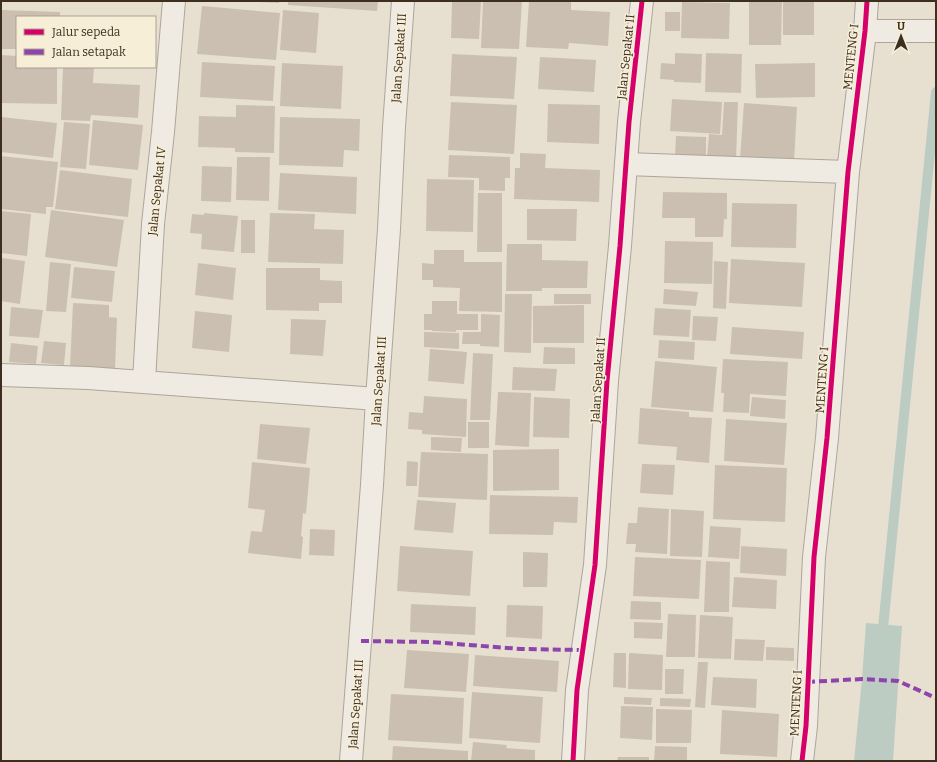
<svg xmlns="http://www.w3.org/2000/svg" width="937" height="762" font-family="Bitter,serif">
<rect width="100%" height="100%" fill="#e7e0d1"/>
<path fill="#bcccc2" d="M866 623 902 626 893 761H854L862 679Z"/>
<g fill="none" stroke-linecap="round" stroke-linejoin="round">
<path stroke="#bcccc2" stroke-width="10" d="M882 638 936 92"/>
</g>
<path fill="#cbbfb2" d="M258 1H279V3L258 2Z
M288 1H378L377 11 288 5Z
M452 1H481L479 39 451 38Z
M483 1H522L519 49 481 48Z
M529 1H571V10L610 12 608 46 569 43 568 49 526 47Z
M749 1H782L781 45H749Z
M682 2 730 3 729 39 681 38Z
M783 2H814V35H783Z
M202 6 280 13 276 60 197 54Z
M1 10 60 12V17H17V49H1Z
M283 10 319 13 316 53 280 50Z
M665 12H680V31H665Z
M675 53 702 54 701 83 674 82V80L660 79 661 63 675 64Z
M706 53 742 54 741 93 705 92Z
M452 54 517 57 514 99 450 96Z
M1 55 17 56V67H57V104L1 103Z
M540 57 596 60 594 92 538 89Z
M202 62 275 66 273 101 200 97Z
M282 63 343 66 341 109 280 106Z
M815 63V97L756 98 755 64Z
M63 67H94L93 83 140 85 138 118 91 115 90 121 61 120Z
M672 99 722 102 720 134 670 131Z
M451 102 517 105 514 154 448 150Z
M724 102H738L736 160 707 158 709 134 722 135Z
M744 103 797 107 794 162 740 159Z
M548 104 600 105 599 144 547 142Z
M236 105 275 106 274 153 235 152V148L198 147 199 116 236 117Z
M1 117 57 123 53 158 1 152Z
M280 117 360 119 359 151 344 150 343 167 279 165Z
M93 120 143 125 138 170 89 165Z
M64 122 90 124 86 169 60 167Z
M676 136 706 137V158L675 157Z
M520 153 546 154 545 168 600 170 599 202 514 199 515 168H520Z
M449 155 510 157V178H505V191L479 190V178L448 177Z
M1 156 58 162 53 207H46V214L1 209Z
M237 157H270L269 201 236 200Z
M202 166 232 167 231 202 201 201Z
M60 170 132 179 128 217 55 209Z
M280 173 357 177 356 214 278 210Z
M427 179 474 180 473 232 426 231Z
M663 192 727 193V219H724L723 237H695V218H662Z
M478 193H502V252H477Z
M732 203 797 204 796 248 731 247Z
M527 209H577L576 241 527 240Z
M51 210 124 220 117 267 45 257Z
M1 211 31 214 27 256 1 253Z
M204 213 238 216 234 252 201 249 202 234 190 233 192 214 204 215Z
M270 213 315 214 314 229 344 230 343 264 268 262Z
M241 220H255V253H241Z
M665 241 713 242 712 284 664 283Z
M507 244H542V260L588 261 587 288H542V291H506Z
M434 250H464V262H502V312L459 311 460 288 433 287V280H422V263L434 264Z
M1 258 25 261 20 304 1 301Z
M731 259 805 263 802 307 729 303Z
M714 261 728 262 726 309 713 308Z
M50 262 71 264 66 312 46 311Z
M198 263 236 268 233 300 195 295Z
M74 267 115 271 112 302 71 298Z
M266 268H320V280L342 281V303H319V311L266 310Z
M664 289 698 292 696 306 663 304Z
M505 294H532L531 353 504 352Z
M554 294H591V304H554Z
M432 301H457V314H478V330H456V332L432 331V330H424V314H432Z
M73 303 109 305V317L117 318 115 369 70 367Z
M584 305V343H533V306Z
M11 307 43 310 39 338 9 336Z
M655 308 691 310 689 337 653 335Z
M195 311 232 315 229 352 192 348Z
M481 314 500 315 499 347 480 346V344H462L463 332H481Z
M693 316 718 317 716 341 692 340Z
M291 319 326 320 323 356 290 354Z
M732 327 804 332 802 359 730 354Z
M424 332 459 333V349L424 347Z
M659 340 695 342 694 360 658 358Z
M44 341 66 343 64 365 41 363Z
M11 343 38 346 36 364 9 362Z
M544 347 575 348V364H543Z
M430 349 467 352 464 384 428 381Z
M473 353 493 354 490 420H470Z
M723 359 788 362 786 396 750 394 749 413 723 412 724 393H721Z
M655 361 717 367 713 412 651 407Z
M513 367 557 369 555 391 512 390Z
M498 392 531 393 529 447 495 445Z
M424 396 467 399 466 437 422 434V430L408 429 409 412 423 413Z
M534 397 570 399 569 438 533 437Z
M752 397 786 400 785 419 750 416Z
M640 408 689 412V417L712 418 709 463 676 460 677 447 638 444Z
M726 419 787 423 784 465 724 461Z
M468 422H489V448H468Z
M260 424 310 428 306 464 257 459Z
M431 437 462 438 461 452 431 450Z
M559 449V490L493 491V450Z
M421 452 488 454 487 500 418 497Z
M407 461 418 462 417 486H406Z
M252 462 310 468 306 514 303 513 301 536 303 537 301 559 248 553 251 531 262 532 265 510 248 508Z
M642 464 675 465 673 495 640 493Z
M715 465 787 468 785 522 713 519Z
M490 495 578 497 577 523 554 522 553 535 489 534Z
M417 500 456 503 453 533 414 530Z
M638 507 669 509 667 554 635 552 636 544H626L628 523H637Z
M671 509 704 511 702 557 670 556Z
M710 526 741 528 739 559 708 557Z
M310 529 335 530 334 556 309 555Z
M400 546 473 551 470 596 397 591Z
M741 546 787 549 786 576 740 573Z
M523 552 548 553 547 587H523Z
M635 557 701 560 699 599 633 596Z
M706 561 730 562 729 612H704Z
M734 577 777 580 776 609 732 607Z
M631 601 661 602V620L630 619Z
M411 604 476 607 475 635 410 632Z
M507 605 543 606 542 639 506 637Z
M668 614 696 615 695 657H666Z
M700 615 733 617 731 659 698 658Z
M634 622 663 623 662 639 634 638Z
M735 639 765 640 763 661 734 660Z
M766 647 794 648V661L766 660Z
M407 650 469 654 466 692 404 688Z
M614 653H626V688L613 687Z
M629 653 663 655 662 690 628 689Z
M475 655 559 661 557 692 473 686Z
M698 662H708L705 708 695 707Z
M665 669H684L683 694H665Z
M713 677 757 679 756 708 711 705Z
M472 692 543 697 540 743 469 738Z
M391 694 464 698 462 744 388 740Z
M624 697 652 698 651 705 624 704Z
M660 698 691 699 690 707 660 706Z
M621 706 653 707 652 740 620 738Z
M656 709 692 710 691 743H656Z
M722 710 779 714 777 757 720 754Z
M473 742 507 745 506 748 535 750V761H471Z
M393 746 468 751V761H392Z
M655 746 687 747V761H654Z
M618 757H649V761H617Z"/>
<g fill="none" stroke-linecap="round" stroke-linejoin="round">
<defs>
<path id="street" d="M865 31H936
M626 164 848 172
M1 375 88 378 377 399
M144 381 153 224 163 132 174 1
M351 761 372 485 377 399 389 229 394 127 403 1
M573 761 577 690 595 565 607 381 620 246 629 122 642 1
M802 761 806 726 814 557 827 438 848 172 865 31 867 1"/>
</defs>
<use href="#street" stroke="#ada599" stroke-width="24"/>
<use href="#street" stroke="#efebe3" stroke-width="22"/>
<path stroke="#8e44ad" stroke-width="4" stroke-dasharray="8 4" stroke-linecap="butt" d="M361 641 431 642 521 649 583 650
M807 682 862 679 898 681 936 698"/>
<defs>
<path id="cycleway" d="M573 761 577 690 595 565 607 381 620 246 629 122 642 1
M802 761 806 726 814 557 827 438 848 172 865 31 867 1"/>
</defs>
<use href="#cycleway" stroke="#f7eed8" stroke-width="8"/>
<use href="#cycleway" stroke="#d6006c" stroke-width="5"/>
</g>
<g text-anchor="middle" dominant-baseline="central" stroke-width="3" stroke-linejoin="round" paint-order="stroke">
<g font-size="12" fill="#3d2e20" stroke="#f7eed8">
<text transform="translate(626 57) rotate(-84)">Jalan Sepakat II</text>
<text transform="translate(851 57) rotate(-84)">MENTENG I</text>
<text transform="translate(399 58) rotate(-86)">Jalan Sepakat III</text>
<text transform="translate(157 191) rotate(-84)">Jalan Sepakat IV</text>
<text transform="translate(598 380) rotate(-86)">Jalan Sepakat II</text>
<text transform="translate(822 380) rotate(-86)">MENTENG I</text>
<text transform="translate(379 381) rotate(-86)">Jalan Sepakat III</text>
<text transform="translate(796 703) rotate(-87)">MENTENG I</text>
<text transform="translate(356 704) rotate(-86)">Jalan Sepakat III</text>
</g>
</g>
<rect width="937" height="762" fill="none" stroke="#3d2e20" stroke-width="4"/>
<rect x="16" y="16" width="140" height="52" fill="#f7eed8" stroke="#ada18e"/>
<rect x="24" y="29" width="20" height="6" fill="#d6006c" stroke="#ada18e"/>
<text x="52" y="36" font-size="12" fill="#3d2e20">Jalur sepeda</text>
<rect x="24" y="49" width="20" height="6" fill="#8e44ad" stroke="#ada18e"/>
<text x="52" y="56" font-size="12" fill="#3d2e20">Jalan setapak</text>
<g transform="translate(901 36)" stroke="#f7eed8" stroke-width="3" paint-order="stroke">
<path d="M0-3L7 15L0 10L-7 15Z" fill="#3d2e20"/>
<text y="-6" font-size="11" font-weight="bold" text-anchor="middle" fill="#3d2e20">U</text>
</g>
</svg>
